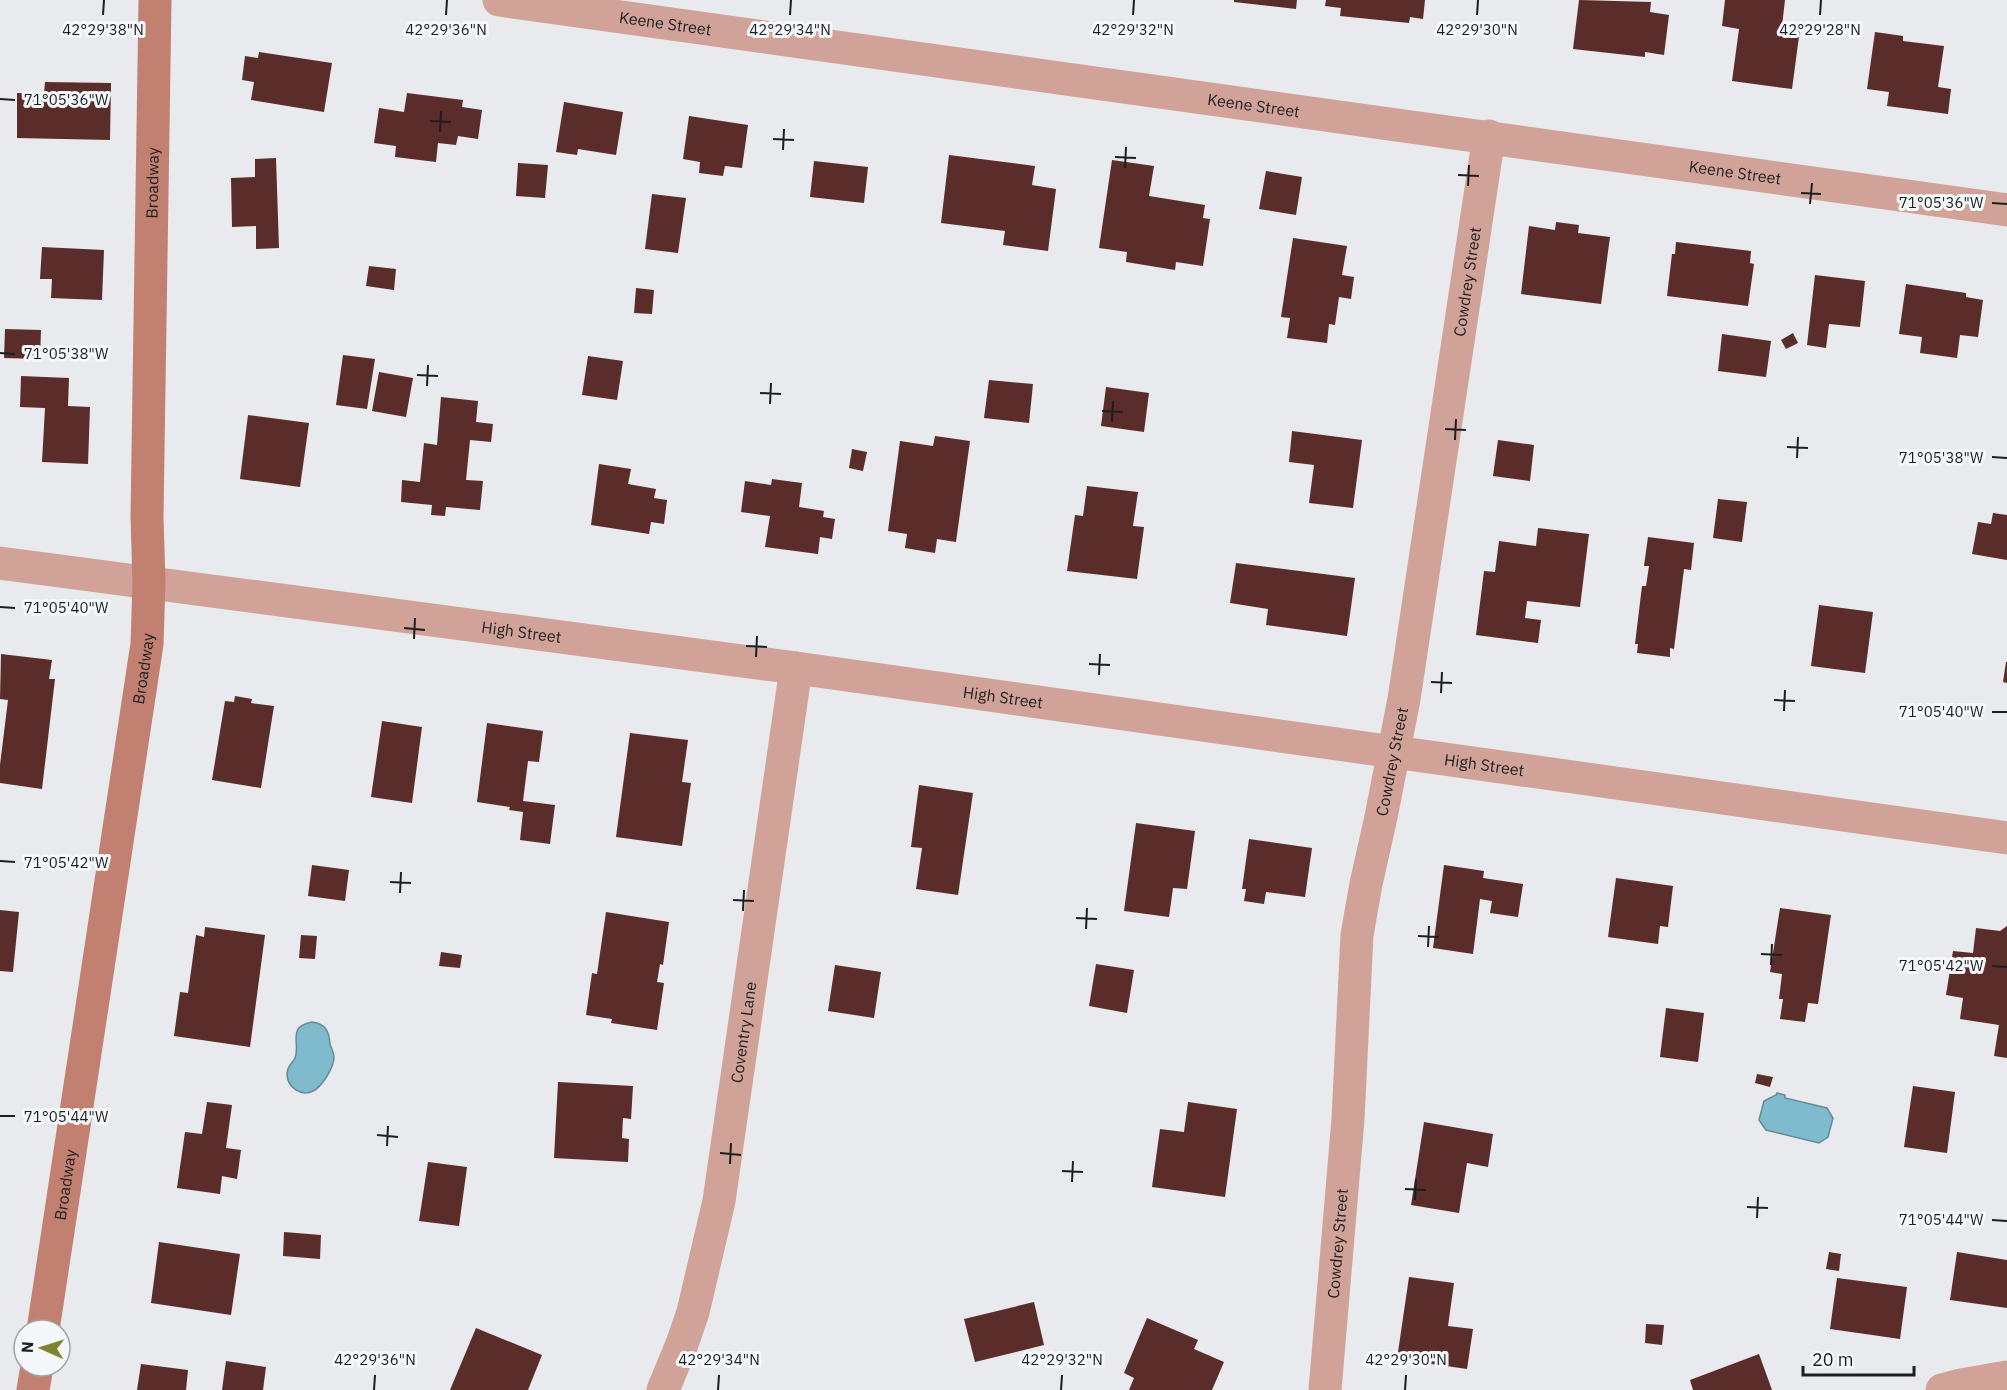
<svg xmlns="http://www.w3.org/2000/svg" width="2007" height="1390" font-family="'IBM Plex Sans',sans-serif">
<rect width="100%" height="100%" fill="#e8eaed"/>
<path fill="#7fbbcd" stroke="#628c99" stroke-width="1.5" d="M312 1022C326 1024 329 1031 330 1044 331 1048 334 1052 334 1057 334 1067 322 1087 313 1091 301 1097 287 1087 287 1074 287 1066 292 1064 295 1058 301 1043 286 1027 312 1022Z
M1777 1093 1785 1095V1098L1827 1108 1833 1118 1828 1137 1819 1143 1766 1130 1759 1120 1764 1101 1776 1095Z"/>
<path fill="#5a2c2a" d="M1234 0H1297L1296 9 1234 2Z
M1326 0H1425L1423 19 1410 17 1409 23 1340 16 1341 8 1325 6Z
M1579 0 1651 2 1650 12 1669 15 1664 55 1645 52V57L1573 49Z
M1725 0H1785L1782 26 1800 29 1792 89 1732 81 1739 29 1722 26Z
M1875 32 1903 36V41L1944 46 1938 87 1951 89 1948 114 1887 106 1889 92 1867 89Z
M259 52 332 63 324 112 251 100 254 82 242 80 245 56 258 58Z
M45 82 111 83 110 140 17 138V93L44 94Z
M407 93 463 100 462 107 482 110 478 139 458 136 456 145 438 143 436 162 395 157 396 146 374 143 379 108 404 112Z
M564 102 623 112 616 155 578 149 577 155 556 152Z
M689 116 748 125 742 168 725 166 723 176 699 173 700 162 683 159Z
M949 155 1035 166 1032 185 1056 189 1048 251 1003 245 1005 231 941 223Z
M276 158 279 248 256 249V226L232 227 231 178 255 177V159Z
M1112 160 1154 166 1149 196 1205 205 1203 218 1210 219 1203 266 1176 262 1175 270 1126 262 1127 252 1099 248Z
M814 161 868 167 864 203 810 197Z
M518 163 548 165 545 198 516 196Z
M1266 171 1302 177 1296 215 1259 209Z
M652 194 686 198 678 253 645 249Z
M1556 222 1579 225 1578 233 1610 237 1601 304 1521 294 1529 226 1555 230Z
M1293 238 1347 246 1342 275 1354 277 1351 299 1339 297 1335 325 1329 324 1327 343 1287 338 1290 318 1281 317Z
M1676 242 1751 251 1750 263 1754 264 1748 306 1667 296 1672 254H1675Z
M42 247 104 250 102 300 51 298 52 279H40Z
M369 266 396 269 394 290 366 286Z
M1815 275 1865 281 1860 327 1829 324 1826 348 1807 345Z
M1906 284 1966 293V297L1983 300 1978 337 1960 335 1957 358 1920 353 1922 337 1899 334Z
M636 288 654 290 652 314 634 313Z
M5 329 41 330 40 359 4 358Z
M1793 333 1798 343 1786 349 1781 340Z
M1722 334 1771 341 1766 377 1718 371Z
M343 355 375 359 367 409 336 405Z
M588 356 623 361 617 400 582 395Z
M379 372 413 378 406 417 372 411Z
M21 376 69 378 68 406 90 407 88 464 42 462 45 408 20 407Z
M989 380 1033 384 1029 423 984 418Z
M1106 387 1149 393 1144 432 1101 426Z
M441 397 478 401 476 422 493 424 491 442 470 440 466 480 483 481 480 510 446 507 445 516 431 515 432 505 401 502 402 480 420 482 424 443 437 445Z
M248 415 309 423 300 487 240 479Z
M1292 431 1362 440 1353 508 1309 503 1314 465 1289 462Z
M935 436 970 441 956 542 937 539 935 553 905 548 907 534 888 531 900 441 933 446Z
M1498 440 1534 445 1530 481 1493 476Z
M852 449 867 452 863 471 849 468Z
M599 464 631 469 628 484 656 489 654 498 667 500 664 524 651 522 649 534 591 525Z
M772 479 802 483 799 507 824 511 823 517 835 519 832 539 820 537 818 554 765 547 770 516 741 512 745 481 771 485Z
M1087 486 1138 492 1133 526 1144 527 1137 579 1067 571 1075 515 1083 516Z
M1718 499 1747 502 1742 542 1713 538Z
M1993 513 2007 515V560L1972 554 1978 522 1991 524Z
M1538 528 1589 534 1580 607 1527 601 1525 618 1541 620 1538 643 1476 635 1484 571 1495 572 1499 541 1536 546Z
M1648 537 1694 543 1691 570 1684 569 1674 649 1670 648V657L1637 653 1638 644H1635L1642 586H1646L1649 566H1644Z
M1236 563 1355 578 1347 636 1266 625 1268 609 1230 603Z
M1819 605 1873 612 1865 673 1811 666Z
M1 654 52 660 49 679H55L42 789 0 783V765L8 700 0 699Z
M2006 662H2007V683L2003 682Z
M235 696 252 699 251 703 274 706 261 788 212 780 225 701 234 702Z
M382 721 422 727 412 803 371 797Z
M487 723 543 731 539 762 528 761 523 801 555 805 550 844 520 840 523 812 509 810 510 807 477 802Z
M630 733 688 740 682 782 691 783 682 846 616 837Z
M919 785 973 793 958 895 916 889 922 848 911 847Z
M1136 823 1195 831 1187 889 1173 888 1169 917 1124 911Z
M1249 839 1312 848 1305 897 1266 892 1264 904 1244 901 1246 889H1242Z
M312 865 349 870 345 901 308 896Z
M1444 865 1484 871 1483 878 1523 884 1518 917 1490 913 1492 901 1480 899 1473 954 1433 948Z
M1616 878 1673 886 1668 927 1660 926 1658 944 1608 937Z
M1780 908 1831 915 1818 1004 1808 1003 1805 1022 1780 1019 1783 999H1779L1782 974 1770 972Z
M0 910 19 912 13 972 0 971Z
M606 912 669 922 663 965 660 964 657 982 664 983 657 1030 611 1023 612 1019 586 1015 592 973 597 974Z
M2007 926V1058L1994 1056 1999 1025 1960 1019 1963 998 1946 995 1953 951 1973 953 1976 928 2000 931Z
M205 927 265 935 250 1047 174 1036 180 992 188 993 196 935 204 937Z
M301 935 317 936 315 959 299 958Z
M441 952 462 955 460 968 439 966Z
M1096 964 1134 970 1127 1013 1089 1006Z
M835 965 881 972 874 1018 828 1011Z
M1666 1008 1704 1013 1698 1062 1660 1057Z
M1757 1074 1773 1077 1770 1087 1755 1083Z
M558 1082 633 1086 631 1119 623 1118 622 1138 629 1139 628 1162 554 1158Z
M1913 1086 1955 1092 1947 1153 1904 1147Z
M207 1102 232 1105 226 1148 241 1150 237 1179 222 1176 220 1194 177 1188 185 1132 202 1134Z
M1188 1102 1237 1109 1225 1197 1152 1187 1160 1129 1184 1132Z
M1424 1122 1493 1134 1488 1167 1467 1163 1459 1213 1411 1205Z
M428 1162 467 1167 459 1226 419 1221Z
M284 1232 321 1235 320 1259 283 1256Z
M159 1242 240 1254 231 1315 151 1303Z
M1829 1252 1841 1254 1839 1271 1826 1269Z
M1957 1252 2007 1260V1308L1950 1300Z
M1409 1277 1454 1283 1448 1326 1473 1329 1467 1369 1397 1359Z
M1837 1278 1907 1287 1900 1339 1830 1329Z
M1034 1302 1044 1345 975 1362 964 1319Z
M1147 1318 1198 1340 1194 1349 1224 1362 1212 1390H1129L1134 1378 1124 1373Z
M1646 1324 1664 1325 1662 1345 1645 1343Z
M476 1328 542 1355 528 1390H450Z
M1759 1354 1772 1390H1693L1690 1380Z
M226 1361 266 1367 263 1390H222Z
M141 1364 188 1370 186 1390H137Z"/>
<g fill="none" stroke-linecap="round" stroke-linejoin="round">
<g stroke="#d1a398" stroke-width="33">
<path id="s1" d="M499 0 2007 210"/>
<path id="s2" d="M663 1390 682 1344 693 1312 719 1201 796 668"/>
<path id="s3" d="M1325 1390 1348 1119 1357 935 1366 884 1381 817 1404 699 1489 136"/>
<path d="M1942 1390 1961 1385 2007 1377"/>
</g>
<path stroke="#d1a398" stroke-width="33" id="s4" d="M0 563 796 668 2007 838"/>
<g stroke="#c28070" stroke-width="33">
<path id="s5" d="M43 1330 147 644 149 583 147 517 155 0"/>
<path d="M33 1390 37 1366"/>
</g>
</g>
<path fill="none" stroke="#1d1e1f" stroke-width="2" d="M103 15 104 0M446 15 447 0M790 15 791 0M1133 15 1134 0M1477 15 1478 0M1820 15 1821 0M0 99 15 100M430 121 451 122M440 132 441 111M773 139 794 140M783 150 784 129M1115 157 1136 158M1125 168 1126 147M1458 175 1479 176M1468 186 1469 165M1801 193 1821 194M1992 203 2007 204M1810 204 1812 183M0 353 15 354M417 375 438 376M427 386 428 365M760 393 781 394M770 404 771 383M1102 411 1123 412M1112 422 1113 401M1445 429 1466 430M1455 440 1456 419M1787 447 1808 448M1992 457 2007 458M1797 458 1798 437M0 607 15 608M404 628 425 630M414 639 415 618M746 646 767 647M756 657 757 636M1089 664 1110 665M1099 675 1100 654M1431 682 1452 683M1441 693 1442 672M1774 700 1795 701M1784 711 1785 690M1992 712H2007M0 861 15 862M390 882 411 883M400 893 401 872M733 900 754 901M743 911 744 890M1076 918 1097 919M1086 929 1087 908M1418 936 1439 937M1428 947 1429 926M1761 954 1782 955M1771 965 1772 944M1992 966 2007 967M0 1116H15M377 1135 398 1137M387 1146 388 1126M720 1153 741 1155M730 1164 731 1143M1062 1171 1083 1172M1072 1182 1073 1161M1405 1189 1426 1190M1415 1200 1416 1179M1747 1207 1768 1208M1757 1218 1758 1197M1992 1220 2007 1221M374 1390 375 1375M718 1390 719 1375M1061 1390 1062 1375M1405 1390 1406 1375"/>
<g text-anchor="middle" dominant-baseline="central" stroke-width="6" stroke-linejoin="round" paint-order="stroke">
<g font-size="16" fill="#1d1e1f" stroke="#f5f8fa">
<text stroke="none"><textPath href="#s1" startOffset="168">Keene Street</textPath></text>
<text stroke="none"><textPath href="#s1" startOffset="762">Keene Street</textPath></text>
<text stroke="none"><textPath href="#s1" startOffset="1248">Keene Street</textPath></text>
<text stroke="none"><textPath href="#s5" startOffset="1155">Broadway</textPath></text>
<text stroke="none"><textPath href="#s3" startOffset="1119">Cowdrey Street</textPath></text>
<text stroke="none"><textPath href="#s4" startOffset="526">High Street</textPath></text>
<text stroke="none"><textPath href="#s5" startOffset="669">Broadway</textPath></text>
<text stroke="none"><textPath href="#s4" startOffset="1012">High Street</textPath></text>
<text stroke="none"><textPath href="#s3" startOffset="633">Cowdrey Street</textPath></text>
<text stroke="none"><textPath href="#s4" startOffset="1498">High Street</textPath></text>
<text stroke="none"><textPath href="#s2" startOffset="368">Coventry Lane</textPath></text>
<text stroke="none"><textPath href="#s5" startOffset="147">Broadway</textPath></text>
<text stroke="none"><textPath href="#s3" startOffset="147">Cowdrey Street</textPath></text>
</g>
</g>
<g font-size="15" text-anchor="middle" fill="#1d1e1f" stroke="#f5f8fa" stroke-width="6" stroke-linejoin="round" paint-order="stroke">
<text x="103" y="35">42°29'38"N</text>
<text x="446" y="35">42°29'36"N</text>
<text x="790" y="35">42°29'34"N</text>
<text x="1133" y="35">42°29'32"N</text>
<text x="1477" y="35">42°29'30"N</text>
<text x="1820" y="35">42°29'28"N</text>
<text x="66" y="105">71°05'36"W</text>
<text x="1941" y="208">71°05'36"W</text>
<text x="66" y="359">71°05'38"W</text>
<text x="1941" y="463">71°05'38"W</text>
<text x="66" y="613">71°05'40"W</text>
<text x="1941" y="717">71°05'40"W</text>
<text x="66" y="868">71°05'42"W</text>
<text x="1941" y="971">71°05'42"W</text>
<text x="66" y="1122">71°05'44"W</text>
<text x="1941" y="1225">71°05'44"W</text>
<text x="375" y="1365">42°29'36"N</text>
<text x="719" y="1365">42°29'34"N</text>
<text x="1062" y="1365">42°29'32"N</text>
<text x="1406" y="1365">42°29'30"N</text>
</g>
<g transform="translate(42 1348) rotate(273)"><circle r="28" fill="#f5f8fa" stroke="#9fa1a2" stroke-width="1.5"/>
<path d="M0-4.5L10 22L0 15L-10 22Z" fill="#7d832e"/>
<text y="-9" font-size="16" font-weight="bold" text-anchor="middle" fill="#1d1e1f">N</text>
</g>
<path d="M1803 1366v9h111v-9" fill="none" stroke="#1d1e1f" stroke-width="3"/>
<text x="1812" y="1366" font-size="18" fill="#1d1e1f" stroke="#f5f8fa" stroke-width="4.5" paint-order="stroke">20 m</text>
</svg>
